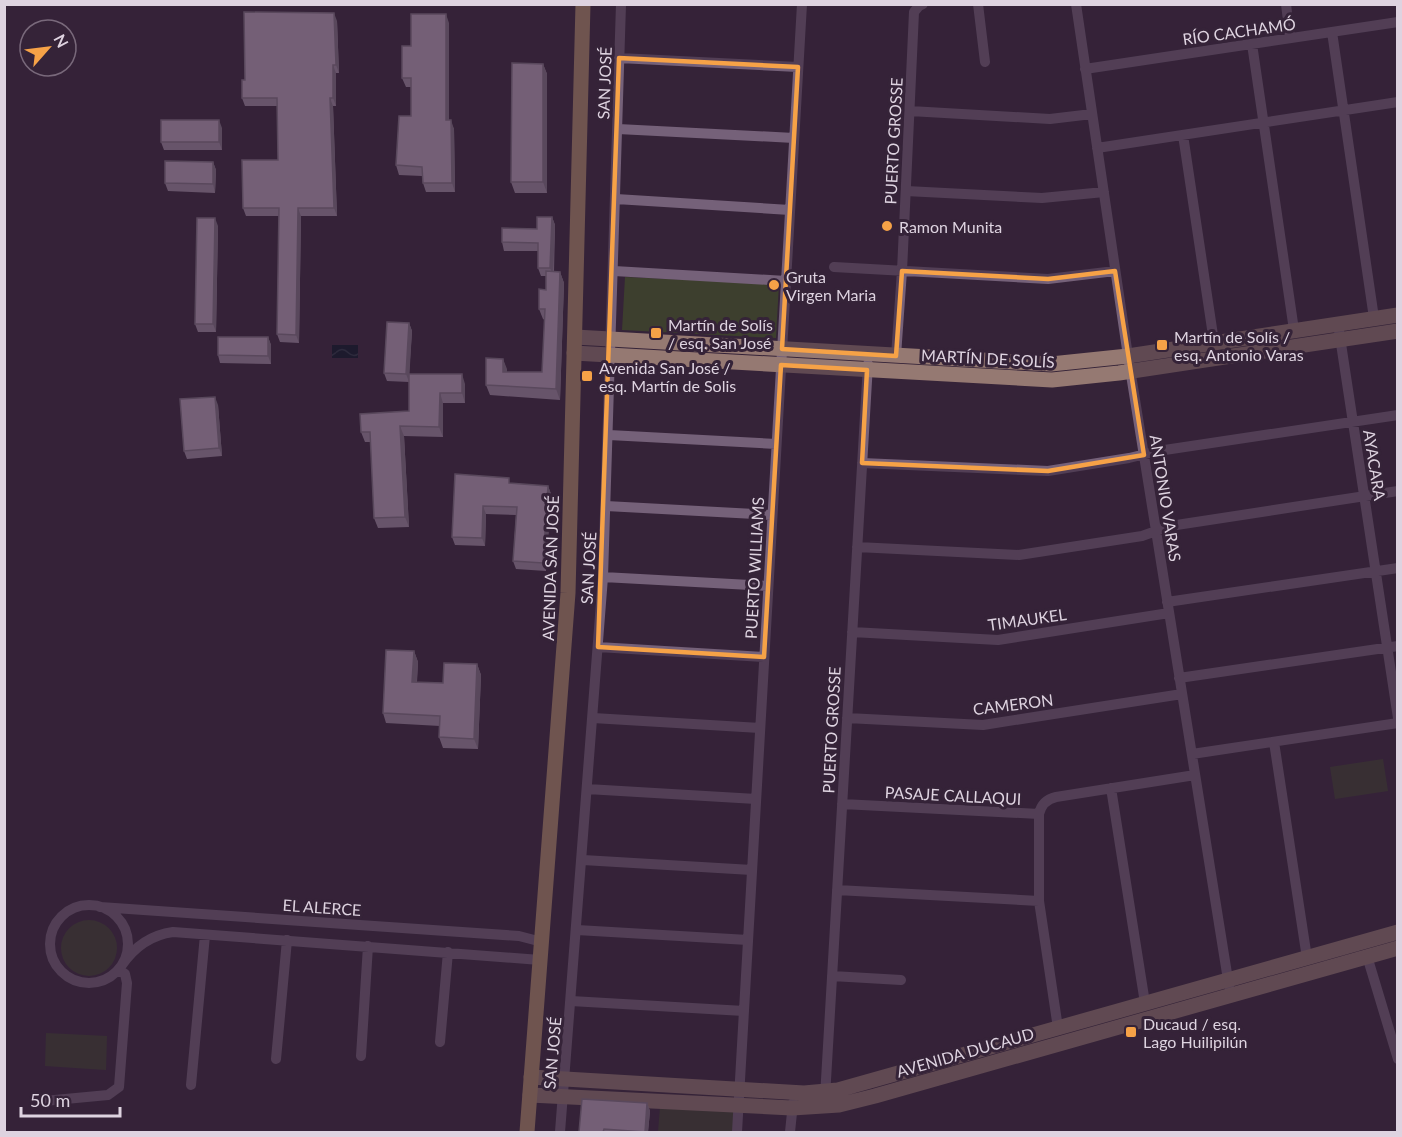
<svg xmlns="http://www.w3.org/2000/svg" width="1402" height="1137" font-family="Lato,sans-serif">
<defs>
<pattern id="water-waves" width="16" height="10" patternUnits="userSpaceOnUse" patternTransform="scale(1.5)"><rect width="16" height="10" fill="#001121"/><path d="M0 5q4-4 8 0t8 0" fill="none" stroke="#253341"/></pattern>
</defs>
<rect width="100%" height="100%" fill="#352338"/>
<path fill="#3d3f2e" d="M625 277 779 284 776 338 622 330Z
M1383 759 1388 791 1335 799 1330 767Z
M61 948a28 28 0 1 1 56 0a28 28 0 1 1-56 0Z
M46 1033 107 1036 106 1070 45 1066Z
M660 1107 736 1112 735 1132H658Z"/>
<path fill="url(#water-waves)" d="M332 345H358V358H332Z"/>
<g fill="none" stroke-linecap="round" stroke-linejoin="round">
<path stroke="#756179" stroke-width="10" d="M978 4 985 62
M1076 4 1128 356 1229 986
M1286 4 1290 38
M1332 32 1374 318
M1252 44 1294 330
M619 58 798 67
M1085 69 1398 22
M910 111 1050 119 1092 114
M618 129 794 138
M1183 135 1214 342
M1097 148 1398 102
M906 191 1042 198 1104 192
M616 199 790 210
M834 267 1048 279 1115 271
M614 271 786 281
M1338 324 1398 718
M896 356 902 271 914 12 919 6 923 4
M609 435 776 444
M862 463 1048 471 1129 458 1158 451 1398 415
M606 506 772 515
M857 547 1019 555 1142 536 1170 526 1398 491
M603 577 768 586
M1167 602 1398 568
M852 632 998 640 1169 613
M598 647 764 657
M1179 678 1398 646
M593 718 760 728
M847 718 983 725 1182 694
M1274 742 1307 958
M1192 754 1398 723
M1111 788 1145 1003
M587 789 756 799
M842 804 1039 814
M583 860 752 870
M837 890 1039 901
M50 944a39 39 0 1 1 78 0a39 39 0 1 1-78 0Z
M100 907 519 936 542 942
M577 930 748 940
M1367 956 1398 1059
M122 965C135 946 151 935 173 932L540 960
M832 976 901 980
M571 1001 744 1011
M1058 1028 1039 901V814C1041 805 1047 799 1056 797L1195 775
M440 1042 448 952
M361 1056 368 946
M276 1059 287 940
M191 1085 205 935
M825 1097 868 364
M44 1101 108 1095 119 1087 127 983 125 974 119 970
M560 1132 603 577 621 4
M737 1132 802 4
M790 1132 793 1103"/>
<path stroke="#957972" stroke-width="15" d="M575 337 1051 364 1128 356 1398 315
M574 353 1052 380 1119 373 1398 331
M531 1077 804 1093 838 1090 1398 932
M530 1095 792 1108 839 1105 875 1096 1398 948"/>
<path stroke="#b5916c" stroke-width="15" d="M527 1132 568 593 583 4"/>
</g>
<path fill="#a590a7" d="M337 21 339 73H336V106H333L337 216H301L299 343 280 342 277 334 279 216H246L243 208 278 160V106H245L242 98 245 80Z
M449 23V120L454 129 455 192H426L423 183 422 176 399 175 396 165 411 116V87H406L402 78 411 46Z
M543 64 547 74V193H515L511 182Z
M222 128V150H164L161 142Z
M213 162 216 170 215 193 168 191 165 183Z
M552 217 555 225 554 272H560L564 283 560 400 490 395 486 385 503 359 507 372H542L545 320 543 319 539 309 546 290V276H541L538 268V251H504L502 242 537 229Z
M218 226 216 332H198L195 324Z
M409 323 412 331 409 374 465 384V403H443V437L404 436 409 527 378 528 374 518 371 442H365L361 432 409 411V382L387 381 384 373Z
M268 337 271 345V364L220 363 218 355Z
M218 405 222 456 187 459 184 451Z
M455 474 512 484 548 486 551 494 546 571 516 569 513 561 516 515 486 514 485 546 455 545 452 537Z
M414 651 418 662 417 682 443 683 477 664 481 675 478 749 443 748 439 737 440 726 386 723 383 713Z
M647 1103 650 1111 648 1132H579Z"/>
<path fill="#867688" d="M334 13 337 21 339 73 336 65Z
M446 14 449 23V129L446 120Z
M543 64 547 74V193L543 182Z
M333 65 336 73V106L333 98Z
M330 98 333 106 337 216 334 208Z
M219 120 222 128V150L219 142Z
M451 120 454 129 455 192 452 183Z
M213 162 216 170 215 193 213 184Z
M298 208 301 216 299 343 296 335Z
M552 217 555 225 553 276 550 268Z
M215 218 218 226 216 332 213 324Z
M560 272 564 283 560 400 556 389Z
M409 323 412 331 409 382 406 374Z
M268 337 271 345V364L268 356Z
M503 359 507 369V383L503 372Z
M462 374 465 384V403L462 393Z
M440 393 443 403V437L439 427Z
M215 397 218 405 222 456 219 448Z
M400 426 404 436 409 527 405 517Z
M548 486 551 494 546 571 543 563Z
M483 506 486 514 485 546 482 538Z
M414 651 418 662 416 693 412 682Z
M477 664 481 675 478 749 474 739Z
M647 1103 650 1111 648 1132H645Z"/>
<path fill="#c0a8c2" stroke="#867688" stroke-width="1.5" d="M244 12 334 13 336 65H333V98H330L334 208H298L296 335 277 334 279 208H243L242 160H278L277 98H242V80H245Z
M411 14H446V120H451L452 183H423L422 167 396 165 399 116H411V78H402V46H411Z
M512 63 543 64V182H511Z
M161 120H219V142H161Z
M165 161 213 162V184L165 183Z
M537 217H552L550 268H538V243L502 242V228L537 229Z
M197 218H215L213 324H195Z
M546 271 560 272 556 389 486 385V358L503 359V372H542L545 309H539V289L546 290Z
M387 322 409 323 406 374 384 373Z
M218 337H268V356L218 355Z
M409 374H462V393H440L439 427 400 426 405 517 374 518 370 432H361L360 414 409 411Z
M215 397 219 448 184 451 180 399Z
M455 474 509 478V483L548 486 543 563 513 561 517 507 483 506 482 538 452 537Z
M386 650 414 651 412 682 443 683 444 663 477 664 474 739 439 737 440 716 383 713Z
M582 1099 647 1103 645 1132 604 1129 603 1132H579Z"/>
<path d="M0 0H1402V1137H0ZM619 58 798 67 782 349 896 356 902 271 1048 279 1115 271 1144 455 1048 471 862 463 867 370 781 365 764 657 598 647Z" fill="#352338" fill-opacity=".55" fill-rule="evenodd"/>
<path fill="none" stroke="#f6a247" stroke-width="4.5" stroke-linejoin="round" d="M619 58 798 67 782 349 896 356 902 271 1048 279 1115 271 1144 455 1048 471 862 463 867 370 781 365 764 657 598 647Z"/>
<g fill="#f6a247" stroke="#352338" stroke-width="2">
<circle cx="887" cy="226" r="6"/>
<circle cx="774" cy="285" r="6"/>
<rect x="650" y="327" width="12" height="12" rx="3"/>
<rect x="1156" y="339" width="12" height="12" rx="3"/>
<rect x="581" y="370" width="12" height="12" rx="3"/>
<rect x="1125" y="1026" width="12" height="12" rx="3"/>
</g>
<g text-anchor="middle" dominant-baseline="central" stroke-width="6" stroke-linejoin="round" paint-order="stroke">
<g font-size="16" fill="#ded3e0" stroke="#352338">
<text transform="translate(1239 31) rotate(-8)">RÍO CACHAMÓ</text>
<text transform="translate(604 83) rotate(-88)">SAN JOSÉ</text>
<text transform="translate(893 141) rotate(-87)">PUERTO GROSSE</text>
<text transform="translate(988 358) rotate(3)">MARTÍN DE SOLÍS</text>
<text transform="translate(1375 465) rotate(81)">AYACARA</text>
<text transform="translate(1166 498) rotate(81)">ANTONIO VARAS</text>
<text transform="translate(550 568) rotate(-88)">AVENIDA SAN JOSÉ</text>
<text transform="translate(588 568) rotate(-87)">SAN JOSÉ</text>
<text transform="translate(754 568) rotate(-87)">PUERTO WILLIAMS</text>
<text transform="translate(1027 619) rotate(-8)">TIMAUKEL</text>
<text transform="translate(1013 704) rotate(-7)">CAMERON</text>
<text transform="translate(831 730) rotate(-87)">PUERTO GROSSE</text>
<text transform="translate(953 795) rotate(3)">PASAJE CALLAQUI</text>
<text transform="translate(322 907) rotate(4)">EL ALERCE</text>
<text transform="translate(965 1052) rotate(-16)">AVENIDA DUCAUD</text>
<text transform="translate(552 1053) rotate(-85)">SAN JOSÉ</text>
</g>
<g font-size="16" fill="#ded3e0" stroke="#352338" text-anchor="start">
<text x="899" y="226">Ramon Munita</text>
<text x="786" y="276">Gruta<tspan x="786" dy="18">Virgen Maria</tspan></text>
<text x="668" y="324">Martín de Solís<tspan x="668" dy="18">/ esq. San José</tspan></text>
<text x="1174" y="336">Martín de Solís /<tspan x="1174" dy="18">esq. Antonio Varas</tspan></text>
<text x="599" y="367">Avenida San José /<tspan x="599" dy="18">esq. Martín de Solis</tspan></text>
<text x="1143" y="1023">Ducaud / esq.<tspan x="1143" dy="18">Lago Huilipilún</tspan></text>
</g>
</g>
<rect width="1402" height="1137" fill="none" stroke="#ded3e0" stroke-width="12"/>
<g transform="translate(48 48) rotate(62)"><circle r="28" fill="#352338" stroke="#79697b" stroke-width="1.5"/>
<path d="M0-4.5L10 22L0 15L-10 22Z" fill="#f6a247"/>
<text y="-9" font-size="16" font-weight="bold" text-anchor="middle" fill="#ded3e0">N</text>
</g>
<path d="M21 1107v9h99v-9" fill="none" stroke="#ded3e0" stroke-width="3"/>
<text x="30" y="1107" font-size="18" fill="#ded3e0" stroke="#352338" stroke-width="4.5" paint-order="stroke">50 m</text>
</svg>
